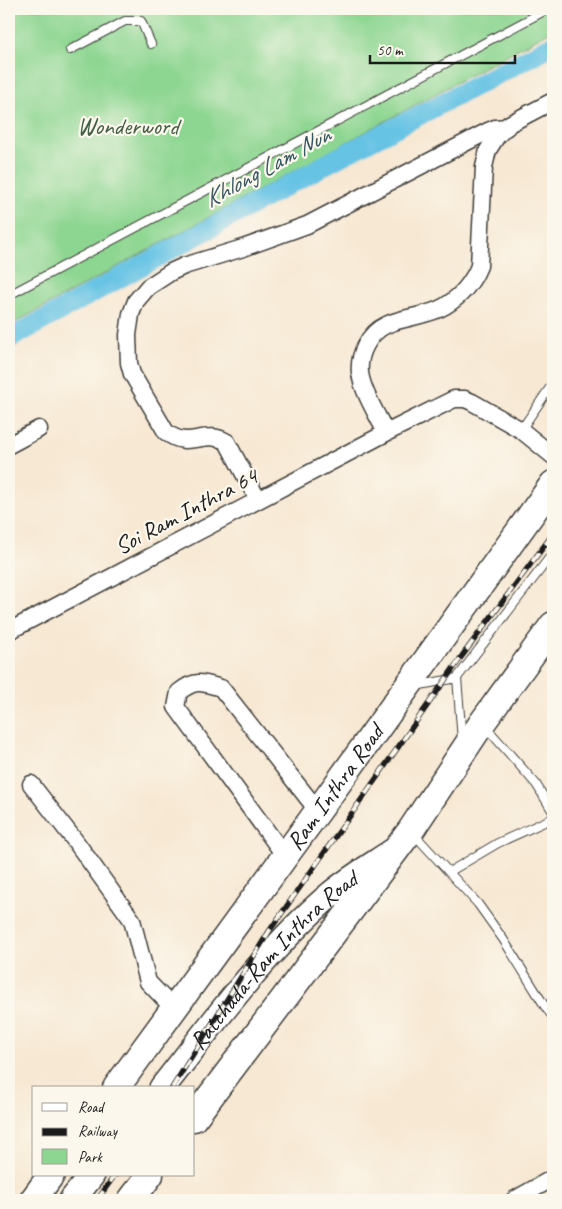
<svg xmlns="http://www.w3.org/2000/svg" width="562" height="1209" font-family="Caveat,sans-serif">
<rect width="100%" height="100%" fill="#fbf7ec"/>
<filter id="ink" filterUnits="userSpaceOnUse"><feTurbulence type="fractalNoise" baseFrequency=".02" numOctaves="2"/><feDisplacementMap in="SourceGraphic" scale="10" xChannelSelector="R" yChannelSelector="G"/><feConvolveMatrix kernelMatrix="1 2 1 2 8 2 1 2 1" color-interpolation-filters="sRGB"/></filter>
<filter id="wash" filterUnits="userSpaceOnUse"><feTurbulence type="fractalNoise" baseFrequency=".0096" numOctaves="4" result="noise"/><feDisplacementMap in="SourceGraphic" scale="20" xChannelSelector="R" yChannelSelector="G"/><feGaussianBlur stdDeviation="1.12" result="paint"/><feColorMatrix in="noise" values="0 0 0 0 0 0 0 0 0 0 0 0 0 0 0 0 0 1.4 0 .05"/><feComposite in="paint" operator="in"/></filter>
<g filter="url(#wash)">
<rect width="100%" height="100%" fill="#f7e8d3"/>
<path fill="#8dd691" stroke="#547956" d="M9 9H553V30L9 326Z"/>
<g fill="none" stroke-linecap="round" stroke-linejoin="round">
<path stroke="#66c3e4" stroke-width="20" d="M9 339 330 162 553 45"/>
</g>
</g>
<g filter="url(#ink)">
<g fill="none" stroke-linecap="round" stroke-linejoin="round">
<defs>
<path id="service" d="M70 50 125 21H141L151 44
M9 295 548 9
M521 430 553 383
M457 678 462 740
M415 686 457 678 553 553
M485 726 536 784 553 812
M414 834 478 904 503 939 546 1008 553 1017
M449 872 498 843 553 818"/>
<path id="minor" d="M386 433C377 414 363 393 360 373 358 354 369 333 386 325 405 316 427 317 445 306 460 297 472 283 479 266L484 167 488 150 497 136 509 124 553 101
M9 445 39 429
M258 500 227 442C204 428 189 451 166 432L132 374 129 363 128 335 131 314 136 301 148 287 171 272 184 266 243 248 307 225 488 131 495 128 507 127
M9 631 386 433 454 399H465L472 402 521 430 553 456
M31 784 76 842 132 920 148 982 174 1009
M285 856 176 707 179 692C195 679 202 682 221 688L318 811
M514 1200 553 1178"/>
<g id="primary">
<path id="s1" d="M162 1088C213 1023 267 949 330 895 349 879 371 866 392 852"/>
<path d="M72 1200 92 1175"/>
</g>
<g id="trunk">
<path id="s2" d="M116 1088 318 811 553 484"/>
<path d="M194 1118 411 830 482 723 553 625"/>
<path d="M33 1200 51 1175"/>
<path d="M131 1200 150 1175"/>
</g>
</defs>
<use href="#service" stroke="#3d3b37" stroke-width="10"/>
<use href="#minor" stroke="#3d3b37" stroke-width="19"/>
<use href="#primary" stroke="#3d3b37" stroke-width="28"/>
<use href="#trunk" stroke="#3d3b37" stroke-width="29"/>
<use href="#service" stroke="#fff" stroke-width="8"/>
<use href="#minor" stroke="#fff" stroke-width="16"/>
<use href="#primary" stroke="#fff" stroke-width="25"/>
<use href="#trunk" stroke="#fff" stroke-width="26"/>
<defs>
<path id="rail" d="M172 1088 270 930 462 656 553 534
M97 1200 115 1175"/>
</defs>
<use href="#rail" stroke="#1c1c1c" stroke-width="5.5"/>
<use href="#rail" stroke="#fbf7ec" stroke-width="4" stroke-dasharray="11" stroke-linecap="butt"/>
</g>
</g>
<g text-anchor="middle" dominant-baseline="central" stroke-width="4.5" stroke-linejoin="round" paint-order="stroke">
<g font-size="24" fill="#445d45" stroke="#fbf7ec">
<text x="128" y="126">Wonderword</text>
</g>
<g font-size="24" fill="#1c1c1c" stroke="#fbf7ec">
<text transform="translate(186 511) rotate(-28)">Soi Ram Inthra 64</text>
<text stroke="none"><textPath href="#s2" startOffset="372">Ram Inthra Road</textPath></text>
<text stroke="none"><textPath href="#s1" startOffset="170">Ratchada-Ram Inthra Road</textPath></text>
</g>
<g font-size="25" font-style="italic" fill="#365662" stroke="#fbf7ec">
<text transform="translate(267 167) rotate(-29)">Khlong Lam Nun</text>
</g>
</g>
<rect width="562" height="1209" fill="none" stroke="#fbf7ec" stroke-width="30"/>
<rect x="32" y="1086" width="162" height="90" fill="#fbf7ec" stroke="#a29f99"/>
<rect x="42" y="1103" width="25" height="8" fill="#ffffff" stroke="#a29f99"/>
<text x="78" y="1112" font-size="15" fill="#1c1c1c">Road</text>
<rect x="42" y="1128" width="25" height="8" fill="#1c1c1c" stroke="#a29f99"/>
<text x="78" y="1136" font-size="15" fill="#1c1c1c">Railway</text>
<rect x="42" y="1149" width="25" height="15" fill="#8dd691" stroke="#a29f99"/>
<text x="78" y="1162" font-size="15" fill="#1c1c1c">Park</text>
<path d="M370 55v8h145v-8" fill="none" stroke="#1c1c1c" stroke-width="2.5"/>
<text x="377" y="55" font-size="15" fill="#1c1c1c" stroke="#fbf7ec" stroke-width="4" paint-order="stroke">50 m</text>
</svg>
